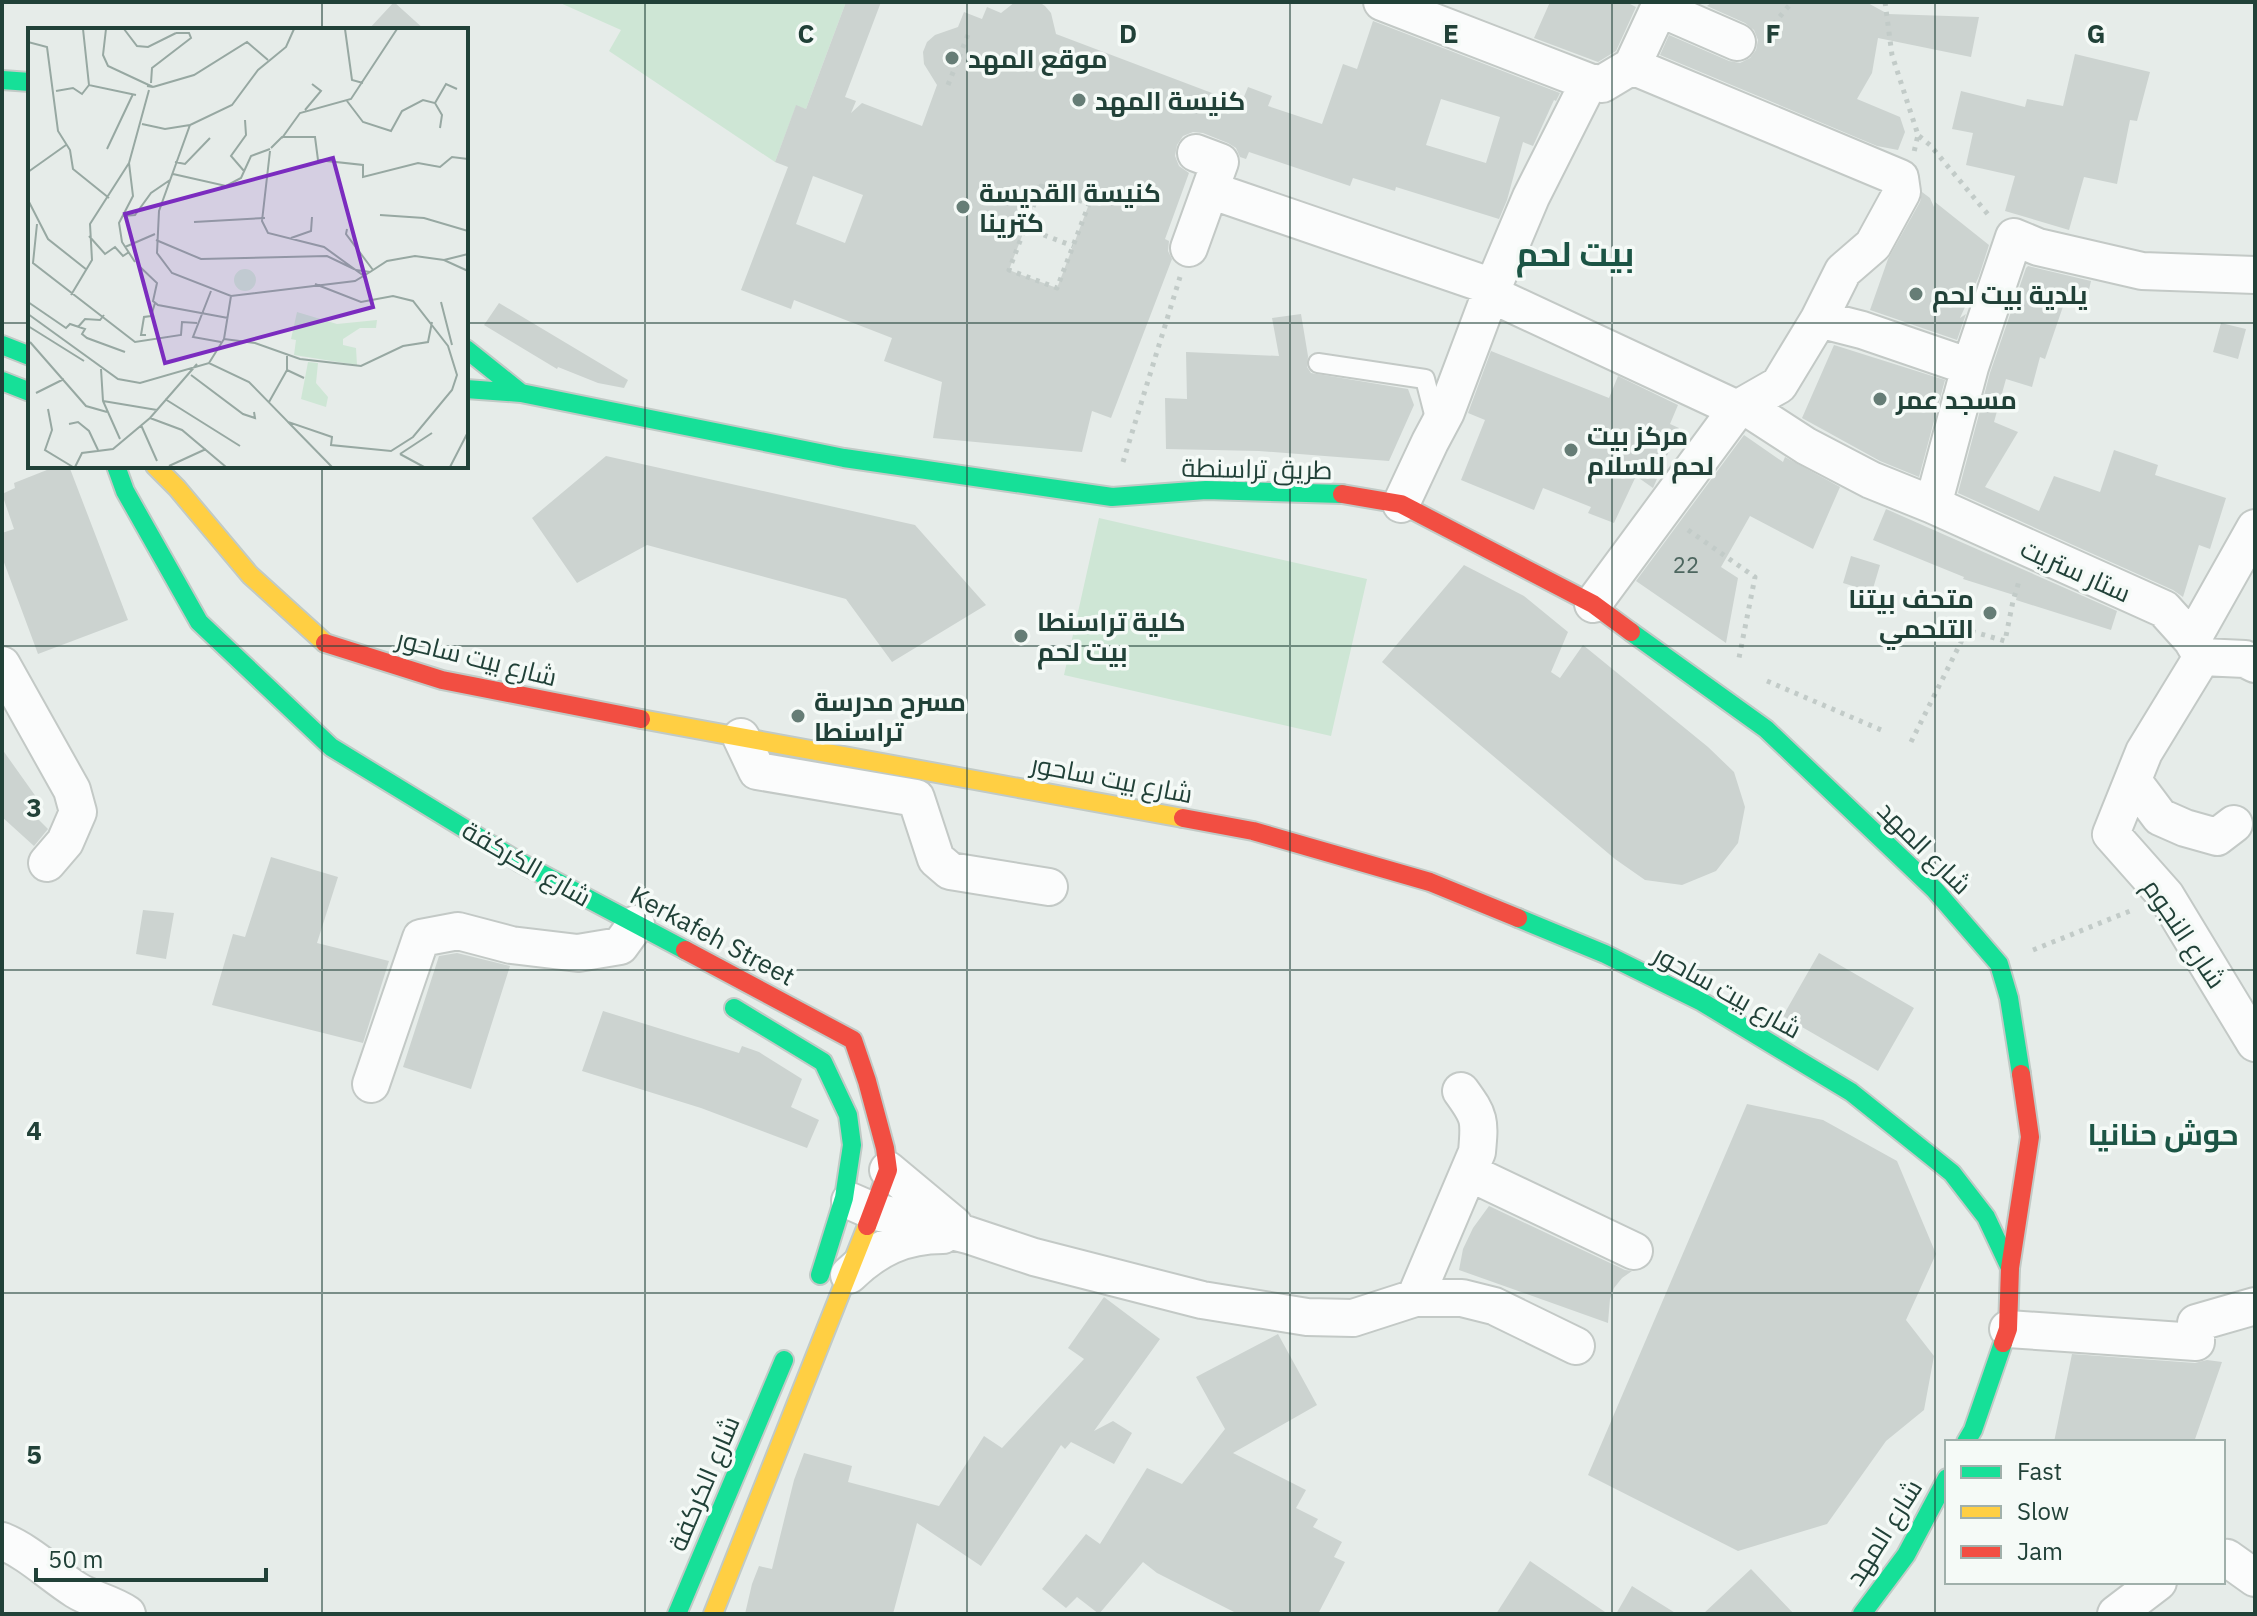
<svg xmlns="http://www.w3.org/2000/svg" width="2257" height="1616" font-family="'IBM Plex Sans',Cairo,sans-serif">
<rect width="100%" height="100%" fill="#e6ece9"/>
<path fill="#cee6d5" d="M558 2H846L806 109 796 106 775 162 609 51 621 30Z
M1099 518 1367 579 1331 736 1064 675Z"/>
<path fill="#ccd3d0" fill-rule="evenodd" d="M394 2 425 30H368Z
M846 2H881L845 97 856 101 851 113 862 103 922 126 937 85 924 64 923 52 927 42 935 35 958 27 964 12 982 19 987 7 1001 13 1015 2H1039L1045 6 1051 13 1056 34 1241 104 1248 87 1272 96 1268 106 1322 124 1343 64 1357 69 1373 21 1560 93 1556 101 1554 100 1533 146 1523 142 1507 200 1499 219 1396 187 1395 191 1353 178 1350 186 1249 152 1246 159 1240 157 1236 148 1228 143 1203 133 1193 132 1183 136 1177 145 1175 156 1179 166 1189 173 1165 239 1169 241 1168 251 1172 259 1111 418 1092 411 1082 452 933 438 942 382 884 361 892 338 794 300 791 309 741 290 788 167 775 162 796 105 806 109ZM1441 99 1500 117 1486 163 1426 145ZM813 176 863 195 845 243 796 224ZM1041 186 1089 204 1057 288 1009 270Z
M1550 2H1626L1636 7 1616 51 1598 62 1534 38Z
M1712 2H1866L1888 14 1979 17 1971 57 1878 38 1872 73 1857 99 1900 117 1905 132 1898 150 1877 146 1660 55 1669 35 1729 61 1740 63 1750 58 1756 50 1758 40 1754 30 1745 23 1707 6Z
M2075 54 2150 72 2137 121 2130 120 2117 184 2084 177 2069 230 2005 211 2015 176 1966 165 1973 133 1952 129 1961 91 2025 107 2027 99 2063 106Z
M1922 192 1930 198 1934 207 1935 202 1989 245 1979 276 1960 318 1966 314 1957 340 1870 310 1888 259 1920 202Z
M2028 266 2091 281 2088 294 2069 289 2045 359 2040 357 2032 387 2006 379 1994 422 2018 432 1985 487 2039 511 2054 476 2100 492 2114 450 2158 465 2155 475 2226 498 2210 549 2199 545 2183 597 2173 590 1958 493 1990 373 2026 268Z
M499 303 628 380 624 388 598 383 558 367 557 369 484 325Z
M1301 314 1308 356 1307 367 1311 373 1408 389 1414 405 1389 461 1259 451 1166 449 1165 398 1187 399 1186 352 1279 356 1272 318Z
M2221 323 2246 329 2238 359 2213 352Z
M1834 345 1945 380 1919 477 1880 461 1802 418Z
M1491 351 1609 398 1618 376 1678 405 1670 424 1679 428 1653 488 1636 476 1614 523 1588 513 1591 507 1543 488 1534 510 1461 480 1485 420 1468 413Z
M1744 435 1783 462 1785 457 1840 487 1813 549 1750 516 1721 567 1738 578 1726 643 1636 581Z
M606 456 915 525 986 605 892 662 846 599 647 545 577 583 532 518Z
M57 466H69L128 620 38 654 2 557V533L14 529 2 494 15 488 14 483Z
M1886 509 2117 611 2111 630 2016 600 2017 596 1963 579 1964 577 1873 540Z
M1851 556 1880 565 1872 592 1843 583Z
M1464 565 1524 596 1568 632 1551 672 1560 678 1583 645 1708 747 1734 772 1745 807 1738 843 1716 871 1682 885 1645 880 1615 859 1382 662Z
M2 749 39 801 32 813 48 829 34 846 2 817Z
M271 857 338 877 317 943 389 961 363 1043 212 1005 233 934 245 937Z
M143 910 174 913 166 959 136 954Z
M457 953 510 966 471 1089 403 1067 439 956Z
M1819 953 1914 1008 1878 1071 1783 1016Z
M603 1011 739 1053 742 1046 759 1052 802 1079 791 1107 819 1120 807 1148 701 1108 582 1071Z
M1747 1104 1823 1120 1897 1161 1936 1254 1906 1320 1934 1356 1924 1410 1886 1441 1827 1524 1738 1551 1588 1475Z
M1489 1206 1625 1270 1632 1271 1622 1278 1614 1288 1610 1299 1608 1323 1459 1270 1463 1249 1473 1228Z
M1104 1297 1160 1339 1094 1431 1113 1421 1132 1433 1114 1464 1071 1442 1065 1449 1061 1445 981 1566 917 1523 893 1614H745L752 1584 759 1566 772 1569 794 1480 804 1453 852 1466 848 1482 939 1506 984 1436 1002 1448 1084 1359 1068 1348Z
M1278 1334 1317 1405 1233 1453 1306 1490 1296 1508 1318 1519 1313 1527 1342 1542 1334 1557 1345 1562 1318 1614H1238L1157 1573 1143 1562 1099 1614 1077 1597 1066 1608 1042 1589 1086 1534 1100 1544 1147 1468 1182 1484 1225 1429 1196 1377Z
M2072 1354 2195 1363 2207 1360 2222 1362 2194 1442H2054Z
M1530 1561 1608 1614H1496Z
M1751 1569 1794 1614H1703Z
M1632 1586 1677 1614H1616Z"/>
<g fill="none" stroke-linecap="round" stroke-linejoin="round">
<defs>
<path id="lane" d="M1318 363 1425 379 1436 422"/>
<path id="street" d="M1382 2 1589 82
M1659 8 1737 42
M1210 190 1493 287 1499 298 1737 409 1752 411 1806 446 1871 480 1933 505 2164 609 2192 640 2202 657
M1189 248 1220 162 1196 153
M1819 319 1862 330 1970 367 2014 237 2038 247 2142 271 2255 275
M1401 504 1430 442 1446 412 1493 287 1531 197 1589 82 1602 84 1632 66 1659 8 1666 2
M1933 505 1970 367
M1593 604 1737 409 1779 385 1819 319 1843 271 1873 245 1902 192 1900 178 1632 66
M2192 640 2255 528
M2202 657 2144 752 2111 834 2166 896 2255 1043
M2202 657 2245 659 2255 664
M2 665 72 790 78 812 65 842 47 863
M741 737 757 771 916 798 936 859 950 871 1049 887
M2133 781 2160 817 2185 828 2217 837 2234 824
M371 1084 421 938 458 931 511 945 578 953 620 946 636 924
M888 1170 954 1225
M1470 1173 1634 1251
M850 1201 873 1211 968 1235 1034 1257 1202 1300 1307 1317 1353 1318 1415 1298H1462L1494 1306 1576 1346
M849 1275C876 1249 903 1235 943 1235
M1415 1298 1477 1152C1480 1120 1480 1117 1461 1091
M2008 1329 2196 1342V1323L2255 1306
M2 1541C29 1552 51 1574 76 1590 92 1600 111 1603 127 1614
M2223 1560 2227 1558 2255 1578
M2116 1614 2158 1582"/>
<path id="fast" d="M2 80 30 82
M2 345 30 356
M466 349 521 393
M2 381 30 392
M466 389 521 393 844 458 1112 497 1206 490 1342 494
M116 466 125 491 199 622 331 747 521 863 685 950
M1631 632 1766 729 1935 890 1999 964 2009 998 2021 1074
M1518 918 1605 954 1702 1002 1851 1092 1952 1173 1986 1217 2010 1268
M734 1008 823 1062 848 1115 852 1145 844 1198 820 1275
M1966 1442 1973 1430 2003 1343
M677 1614 784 1360
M1862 1614 1906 1555 1947 1478"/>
<path id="slow" d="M155 466 177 488 250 575 325 643
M641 719 1183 818
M713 1614 867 1226"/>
<path id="jam" d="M1342 494 1401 504 1593 604 1631 632
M325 643 442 680 641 719
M1183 818 1253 831 1430 882 1518 918
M685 950 853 1040 867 1081 885 1148 888 1170 867 1226
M2003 1343 2008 1329 2010 1268 2030 1137 2021 1074"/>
</defs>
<use href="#lane" stroke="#c3c9c6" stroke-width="22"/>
<use href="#street" stroke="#c3c9c6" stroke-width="40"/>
<use href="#fast" stroke="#c1cac6" stroke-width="22"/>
<use href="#slow" stroke="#c1cac6" stroke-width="22"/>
<use href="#jam" stroke="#c1cac6" stroke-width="22"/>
<path stroke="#c2cbc8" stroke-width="5" stroke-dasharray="4 6" stroke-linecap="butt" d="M1885 2 1892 55 1918 135 1914 152
M1767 32 1792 2
M948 85 969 32
M1919 136 1930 145 1991 218
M1041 186 1089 204 1057 288 1009 270Z
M1025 228 1073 246
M1123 462 1180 277
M1688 530 1755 577 1738 663
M1767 681 1886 732
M1911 742 1967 630 2005 641 2013 601 2020 578
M2033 950 2135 909"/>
<use href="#lane" stroke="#fbfcfc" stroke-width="18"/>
<use href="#street" stroke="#fbfcfc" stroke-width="36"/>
<use href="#fast" stroke="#16e098" stroke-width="18"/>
<use href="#slow" stroke="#ffcf43" stroke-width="18"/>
<use href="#jam" stroke="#f24e42" stroke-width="18"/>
</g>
<path fill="none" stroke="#214138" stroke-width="2" stroke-opacity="0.55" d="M322 2V30M645 2V1614M967 2V1614M1290 2V1614M1612 2V1614M1935 2V1614M2 323H30M466 323H2255M322 466V1614M2 646H2255M2 970H2255M2 1293H2255"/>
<g fill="#667d76" stroke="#f5faf7" stroke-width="3">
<circle cx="952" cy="58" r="8"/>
<circle cx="1079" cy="100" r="8"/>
<circle cx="963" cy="207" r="8"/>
<circle cx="1916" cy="294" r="8"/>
<circle cx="1880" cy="399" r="8"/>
<circle cx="1571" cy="450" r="8"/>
<circle cx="1990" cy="613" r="8"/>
<circle cx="1021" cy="636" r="8"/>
<circle cx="798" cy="716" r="8"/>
</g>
<g text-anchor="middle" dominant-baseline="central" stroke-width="7" stroke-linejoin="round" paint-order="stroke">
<g font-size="22" fill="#4d665f">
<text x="1686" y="564">22</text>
</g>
<g font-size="26" font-weight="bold" fill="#214138" stroke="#f5faf7" text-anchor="start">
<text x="968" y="58">موقع المهد</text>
<text x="1095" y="100">كنيسة المهد</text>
<text x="979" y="192">كنيسة القديسة<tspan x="979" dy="30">كترينا</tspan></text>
<text x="1932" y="294">يلدية بيت لحم</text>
<text x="1896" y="399">مسجد عمر</text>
<text x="1587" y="435">مركز بيت<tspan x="1587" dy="30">لحم للسلام</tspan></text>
<text x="1974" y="598" text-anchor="end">متحف بيتنا<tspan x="1974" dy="30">التلحمي</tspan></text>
<text x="1037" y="621">كلية تراسنطا<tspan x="1037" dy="30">بيت لحم</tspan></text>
<text x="814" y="701">مسرح مدرسة<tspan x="814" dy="30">تراسنطا</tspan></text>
</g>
<g font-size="26" fill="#214138" stroke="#f5faf7">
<text transform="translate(1257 468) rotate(1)">طريق تراسنطة</text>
<text transform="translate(2076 570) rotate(24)">ستار ستريت</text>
<text transform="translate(477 657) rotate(14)">شارع بيت ساحور</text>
<text transform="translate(1112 778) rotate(11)">شارع بيت ساحور</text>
<text transform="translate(1925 847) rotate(45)">شارع المهد</text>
<text transform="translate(527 863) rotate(30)">شارع الكركفة</text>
<text transform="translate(2185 933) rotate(56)">شارع النجوم</text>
<text transform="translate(713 935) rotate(28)">Kerkafeh Street</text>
<text transform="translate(1728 991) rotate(29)">شارع بيت ساحور</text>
<text transform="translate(703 1483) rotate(-67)">شارع الكركفة</text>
<text transform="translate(1883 1532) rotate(-58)">شارع المهد</text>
</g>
<g font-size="30" font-weight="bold" fill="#1c5545" stroke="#f5faf7">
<text x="2163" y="1133">حوش حنانيا</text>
</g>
<g font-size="34" font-weight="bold" fill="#1c5545" stroke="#f5faf7">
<text x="1575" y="253">بيت لحم</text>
</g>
</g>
<g transform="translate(28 28)">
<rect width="440" height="440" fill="#e6ece9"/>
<path d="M206 252a11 11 0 1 1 22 0a11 11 0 1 1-22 0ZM269 284 309 296 349 292 348 300H332L315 311V317L328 320 329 337 266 327 268 312 263 311ZM280 334 290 335 288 355 300 369 298 379 273 371Z" fill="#cee6d5"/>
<path fill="none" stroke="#97a8a2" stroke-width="2" d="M55 1 61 57M78 1 75 27 80 38 125 59 119 58M96 1 109 18 120 19 148 5M266 1 258 19 230 42 204 77 162 97 131 183 129 225 144 245 203 268 327 253 342 244M317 1 324 52 335 55M0 14 19 19 30 103 42 122 45 141 81 170M123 55 124 40 163 10 161 5H148M125 59 166 47 219 14 240 32M28 63 45 60 54 66 61 57 108 67M319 73 335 94 363 103 374 83 395 72 407 75 414 87 412 100M407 75 418 56 429 61M277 82 293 63 284 56M114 96 137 101 162 97M254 110 272 85 323 71 369 1M243 120 254 109H287L290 132 335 137V149L390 135 412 139 424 129 440 131M79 121 105 66M242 123 234 193 240 205 296 219 336 248M147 134 157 136 182 110M216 143 203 128 218 107 217 92M0 144 38 117M145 146 198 158 213 150 223 128 242 121M0 172 20 211 59 242M352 187 396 190 440 203M94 188 107 187 123 165 142 152M166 194 237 190M9 196 5 235 107 314 153 307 154 294 169 295M319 201 318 206 345 242M61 208 77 226 87 219 95 228 101 224M263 210 283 203 284 189M128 212 173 231 299 228 326 241M97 219 127 206M416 232 440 226M107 234 94 214 91 195 105 168 101 135 121 62M110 237 129 255 125 273 130 277 200 290M328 242 342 244 359 233 387 228 416 232 440 243M183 263 165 309 193 314M43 267 64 232 62 196 101 135M0 274 38 300 42 296 57 301 54 306 59 310 97 324M413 274 424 317M0 286 90 351 112 355 181 335 221 354 260 394 304 409 303 417 363 423 385 409 424 362 429 347 420 318 385 273 365 268 333 274 287 256M0 298 56 333M50 299 57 291 72 292 76 287M118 307H113L116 289 123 288 127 275M196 311 227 315 272 331 333 338 375 318 400 314 404 294M2 314 58 378 79 384M259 328V342L276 350M181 335 196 311 203 268M73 341 75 373 92 411M163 347 215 386 227 390 226 384M8 365 36 351M137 371 212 418M75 373 129 382M241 374 259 342M20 381 24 402 17 422 45 439M122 390 154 402 198 439M260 394 304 439M41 396 50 394 61 403 70 422M113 397 129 433M372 426 404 405M372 426 396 439M141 438 178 421M47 439 54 425 85 421 122 390 169 336M422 439 440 404"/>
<path fill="#7b2cbf" fill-opacity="0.15" stroke="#7b2cbf" stroke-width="4" d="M305 130 345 279 137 335 97 186Z"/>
<rect width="440" height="440" fill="none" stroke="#214138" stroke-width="4"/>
</g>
<g font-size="26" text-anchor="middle" font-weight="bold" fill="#214138" stroke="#f5faf7" stroke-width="7" stroke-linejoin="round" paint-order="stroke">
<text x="806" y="43">C</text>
<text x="1128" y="43">D</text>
<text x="1451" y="43">E</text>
<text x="1773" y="43">F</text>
<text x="2096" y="43">G</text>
<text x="34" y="817">3</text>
<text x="34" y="1140">4</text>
<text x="34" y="1464">5</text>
</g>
<rect width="2257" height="1616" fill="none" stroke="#214138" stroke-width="8"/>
<rect x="1945" y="1440" width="280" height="144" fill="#f5faf7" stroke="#a0b0ab" stroke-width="2"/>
<rect x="1961" y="1466" width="40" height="12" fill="#16e098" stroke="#a0b0ab" stroke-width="2"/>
<text x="2017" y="1480" font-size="24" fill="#214138">Fast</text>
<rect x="1961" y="1506" width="40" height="12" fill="#ffcf43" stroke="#a0b0ab" stroke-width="2"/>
<text x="2017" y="1520" font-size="24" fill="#214138">Slow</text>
<rect x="1961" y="1546" width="40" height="12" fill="#f24e42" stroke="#a0b0ab" stroke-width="2"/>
<text x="2017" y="1560" font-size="24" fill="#214138">Jam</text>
<path d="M36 1568v12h230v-12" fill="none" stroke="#214138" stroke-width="4"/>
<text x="48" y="1568" font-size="24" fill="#214138" stroke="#f5faf7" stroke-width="6" paint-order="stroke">50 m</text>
</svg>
